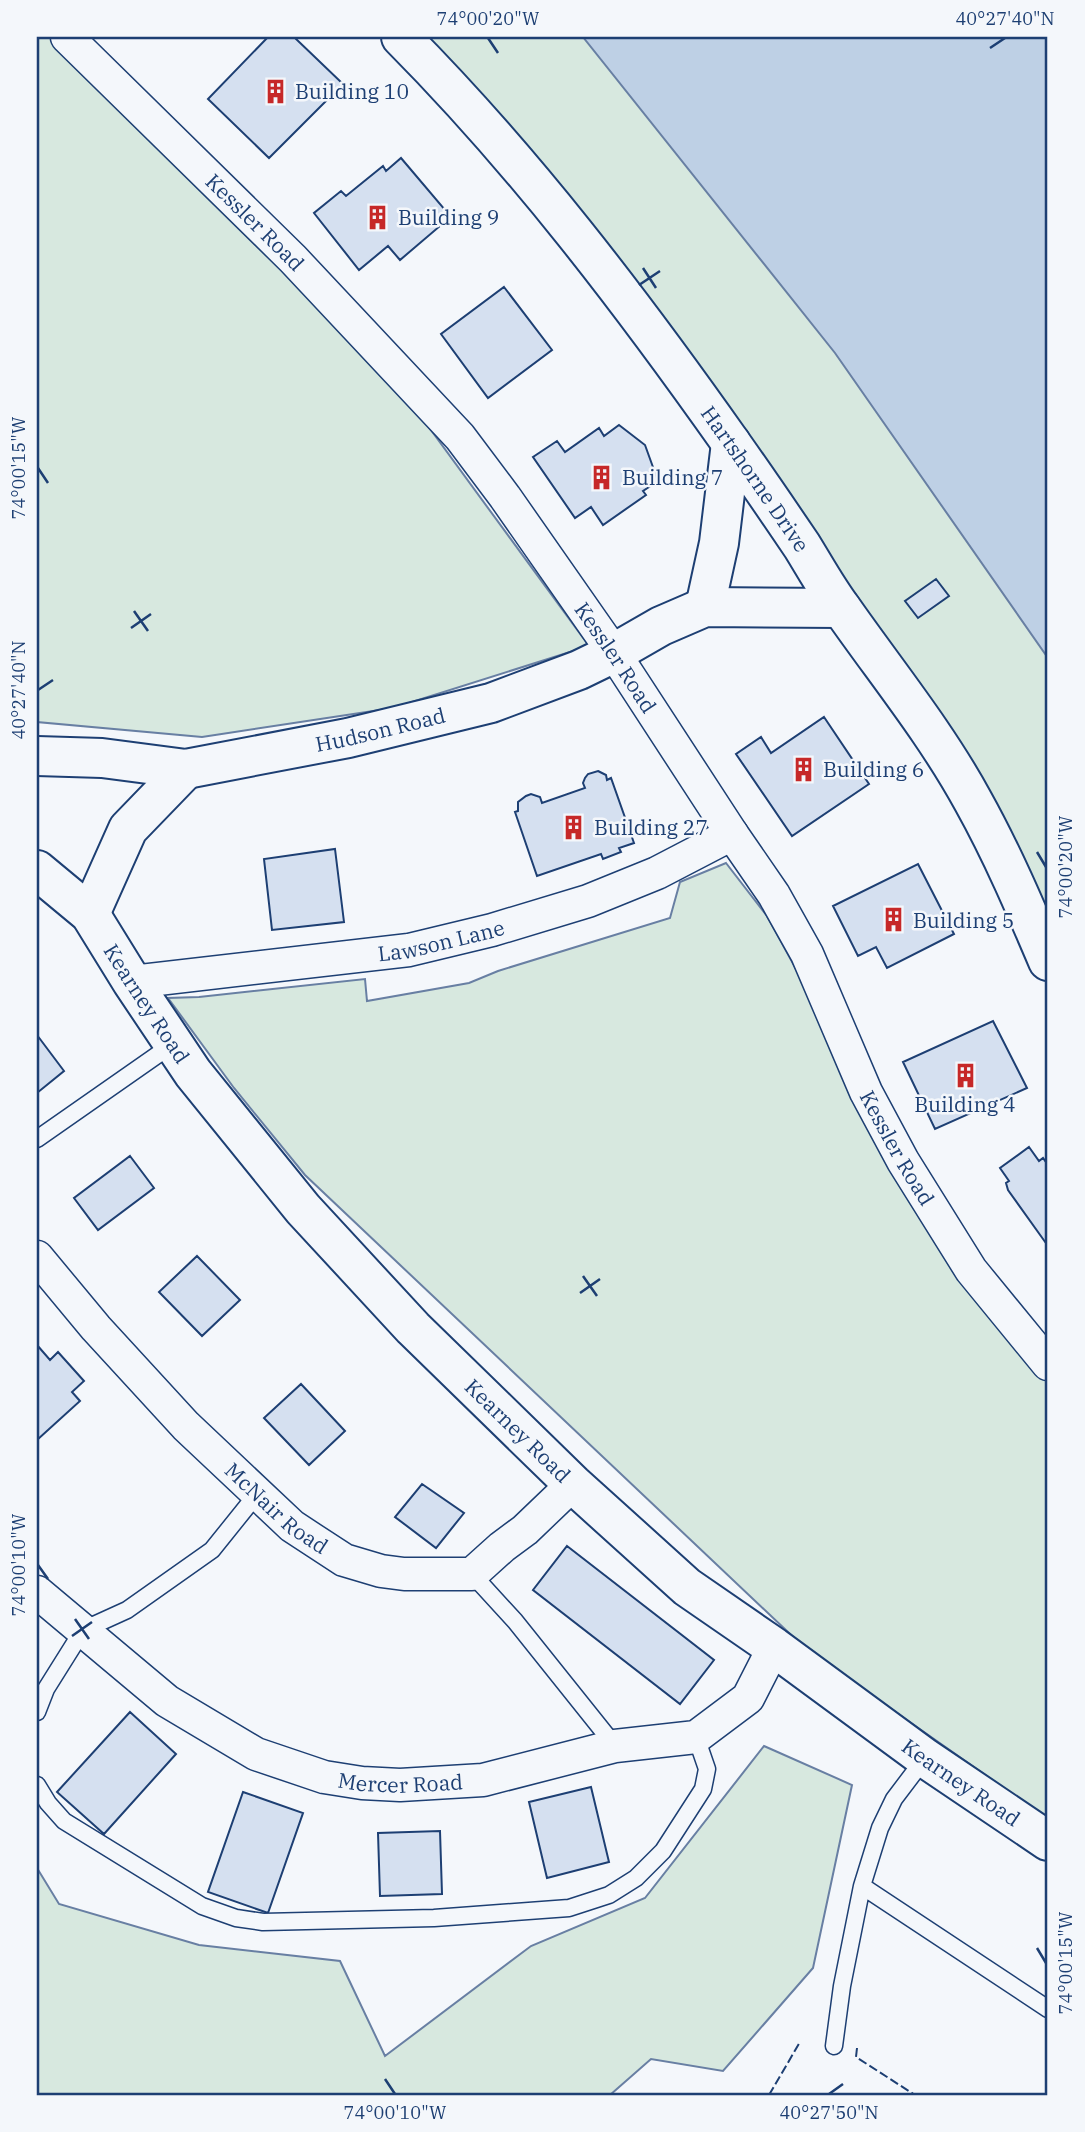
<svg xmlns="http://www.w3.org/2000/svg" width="1085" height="2132" font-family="'IBM Plex Serif',serif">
<rect width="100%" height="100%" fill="#f4f7fb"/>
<path fill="#d7e8df" stroke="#687fa3" stroke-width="2" d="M37 37H65L308 262 589 646 393 708 202 737 37 722Z
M397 37H599L1048 610V941L731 443Z
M726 863 767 916 950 1251 1048 1375V1819L807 1650 305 1175 234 1088 168 998 199 997 365 979 367 1001 469 983 498 971 670 918 680 882Z
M764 1746 852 1785 813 1968 723 2071 651 2059 610 2095H37V1868L59 1904 199 1945 340 1961 385 2056 531 1946 645 1898Z"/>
<path fill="#bed0e5" stroke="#687fa3" stroke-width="2" d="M583 37H1048V658L835 353Z"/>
<path fill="#d5e0f0" stroke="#1d3f73" stroke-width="2" d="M268 37H294L343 84 269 158 208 99Z
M401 158 446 211 435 220 440 226 400 260 388 246 359 270 314 213 341 191 346 196 383 166 386 171Z
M504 287 552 350 488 398 441 334Z
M619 425 645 445 658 481 643 491 646 495 603 525 591 507 575 518 533 457 557 441 565 452 599 428 604 436Z
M936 579 949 596 918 618 905 601Z
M824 717 869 784 792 836 736 754 761 737 771 753Z
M598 771 606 775 607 780 611 778 634 843 619 848 621 852 603 859 601 854 537 876 515 812 518 811V802L526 796 531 794 540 797 542 803 585 788 583 783 585 778 588 774Z
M335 849 344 922 272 930 264 859Z
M918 864 954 934 887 968 876 947 858 956 833 906Z
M993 1021 1027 1088 935 1129 903 1062Z
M37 1035 64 1071 37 1093Z
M1029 1147 1039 1161 1043 1158 1048 1165V1246L1008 1190 1006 1183 1009 1181 1000 1168Z
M130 1156 154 1188 98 1230 74 1198Z
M197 1256 240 1300 202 1336 159 1292Z
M37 1345 50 1360 58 1352 84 1381 72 1392 80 1401 37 1440Z
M301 1384 345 1431 309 1465 264 1418Z
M422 1484 464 1513 436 1548 395 1517Z
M567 1546 714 1660 680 1704 533 1590Z
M130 1712 176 1754 104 1834 57 1792Z
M591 1787 609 1862 547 1878 529 1802Z
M243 1792 303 1813 268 1913 208 1892Z
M440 1831 442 1894 380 1896 378 1833Z"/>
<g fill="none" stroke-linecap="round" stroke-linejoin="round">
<defs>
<path id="service" d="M37 1139 173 1044
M472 1574 515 1621 615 1746
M37 1712 46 1689 83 1630 127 1610 212 1550 257 1494
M925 1758 894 1799 880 1828 862 1886 1048 2009
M37 1785 48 1803 64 1821 202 1906 236 1918 263 1922 434 1918 569 1908 609 1895 636 1878 663 1851 703 1789 707 1769 696 1737
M834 2046 842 1986 862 1886"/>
<g id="minor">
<path id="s1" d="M67 37 293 259 460 437 505 497 614 653 732 834 774 895 807 954 866 1092 903 1161 971 1270 1048 1364"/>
<path id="s2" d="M132 982 409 950 492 930 588 901 657 873 732 834"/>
<path id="s3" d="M37 1257 96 1328 186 1426 292 1526 344 1560 381 1571 404 1574H472L502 1547 525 1530 573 1484"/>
<path id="s4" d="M37 1592 167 1701 256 1754 324 1777 362 1783 400 1785 483 1780 615 1746 696 1737 748 1698 774 1647"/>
</g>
<g id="tertiary">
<path id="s5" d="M401 37C524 161 630 300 731 443 755 477 779 512 802 546 815 567 827 589 842 609 886 672 936 733 973 801 1002 853 1025 907 1048 961"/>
<path d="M705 607 719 543 731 443"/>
<path id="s6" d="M37 756 102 758 186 769 348 738 491 703 579 670 614 653 661 626 705 607 841 608"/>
<path id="s7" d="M37 870 90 914 132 982 193 1073 303 1209 413 1328 573 1484 687 1587 774 1647 925 1758 1048 1841"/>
<path d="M90 914 128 829 186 769"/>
</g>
</defs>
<use href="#service" stroke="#1d3f73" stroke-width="19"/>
<use href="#minor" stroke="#1d3f73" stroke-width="35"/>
<use href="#tertiary" stroke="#1d3f73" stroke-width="42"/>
<use href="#service" stroke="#f4f7fb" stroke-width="16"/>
<use href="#minor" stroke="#f4f7fb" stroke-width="32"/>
<use href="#tertiary" stroke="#f4f7fb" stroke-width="38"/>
<path stroke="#1d3f73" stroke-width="2" stroke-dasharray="9 3.5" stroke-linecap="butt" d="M857 2048 856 2057 915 2095
M769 2095 800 2042"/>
</g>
<path fill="none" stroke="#1d3f73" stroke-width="2.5" d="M488 38 498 53M990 48 1005 38M643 268 656 288M639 285 660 271M38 468 48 483M134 611 148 631M131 628 151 614M38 690 53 680M1037 852 1046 867M583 1276 597 1296M580 1293 600 1279M38 1565 48 1579M75 1619 89 1639M72 1636 92 1622M1037 1948 1046 1963M385 2079 395 2094M829 2094 843 2084"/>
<defs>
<symbol id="building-bare" viewBox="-9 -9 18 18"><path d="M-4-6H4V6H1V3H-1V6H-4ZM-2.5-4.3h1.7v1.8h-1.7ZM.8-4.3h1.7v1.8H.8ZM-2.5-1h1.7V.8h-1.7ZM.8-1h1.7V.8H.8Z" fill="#c62828" stroke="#f4f7fb" stroke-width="2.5" paint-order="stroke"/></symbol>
</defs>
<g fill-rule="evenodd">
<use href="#building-bare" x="258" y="74" width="35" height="35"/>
<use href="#building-bare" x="360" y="200" width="35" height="35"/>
<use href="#building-bare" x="584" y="460" width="35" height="35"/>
<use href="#building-bare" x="786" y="752" width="35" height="35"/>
<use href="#building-bare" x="556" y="810" width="35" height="35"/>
<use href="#building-bare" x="876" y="902" width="35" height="35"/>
<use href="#building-bare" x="948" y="1058" width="35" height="35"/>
</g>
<g text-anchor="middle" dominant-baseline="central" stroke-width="5" stroke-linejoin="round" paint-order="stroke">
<g font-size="21" fill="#1d3f73" stroke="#f4f7fb" text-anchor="start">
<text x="295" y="91">Building 10</text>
<text x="398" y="217">Building 9</text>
<text x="622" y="477">Building 7</text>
<text x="823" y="769">Building 6</text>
<text x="594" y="827">Building 27</text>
<text x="913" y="920">Building 5</text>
<text x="965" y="1104" text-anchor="middle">Building 4</text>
</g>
<g font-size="21" fill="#1d3f73" stroke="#f4f7fb">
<text stroke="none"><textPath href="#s1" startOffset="264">Kessler Road</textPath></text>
<text stroke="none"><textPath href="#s5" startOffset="567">Hartshorne Drive</textPath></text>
<text stroke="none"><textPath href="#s1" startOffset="831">Kessler Road</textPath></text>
<text stroke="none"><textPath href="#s6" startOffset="348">Hudson Road</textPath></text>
<text stroke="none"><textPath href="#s2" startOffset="312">Lawson Lane</textPath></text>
<text stroke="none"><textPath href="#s7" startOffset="175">Kearney Road</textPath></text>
<text stroke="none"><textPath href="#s1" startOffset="1398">Kessler Road</textPath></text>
<text stroke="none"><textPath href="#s7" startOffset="742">Kearney Road</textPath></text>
<text stroke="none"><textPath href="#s3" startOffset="348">McNair Road</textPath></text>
<text stroke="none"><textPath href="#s4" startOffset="422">Mercer Road</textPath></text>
<text stroke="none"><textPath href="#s7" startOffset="1309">Kearney Road</textPath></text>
</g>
</g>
<rect width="1085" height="2132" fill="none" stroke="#f4f7fb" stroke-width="77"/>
<rect x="38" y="38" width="1008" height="2056" fill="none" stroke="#1d3f73" stroke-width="2.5"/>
<g font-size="18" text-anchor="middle" fill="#1d3f73">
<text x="488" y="25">74°00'20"W</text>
<text x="1005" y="25">40°27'40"N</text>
<text transform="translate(19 468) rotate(-90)" y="6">74°00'15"W</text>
<text transform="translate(19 690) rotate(-90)" y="6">40°27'40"N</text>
<text transform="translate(1066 867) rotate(-90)" y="6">74°00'20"W</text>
<text transform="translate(19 1565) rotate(-90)" y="6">74°00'10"W</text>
<text transform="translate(1066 1963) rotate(-90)" y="6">74°00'15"W</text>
<text x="395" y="2119">74°00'10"W</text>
<text x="829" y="2119">40°27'50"N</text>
</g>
</svg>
